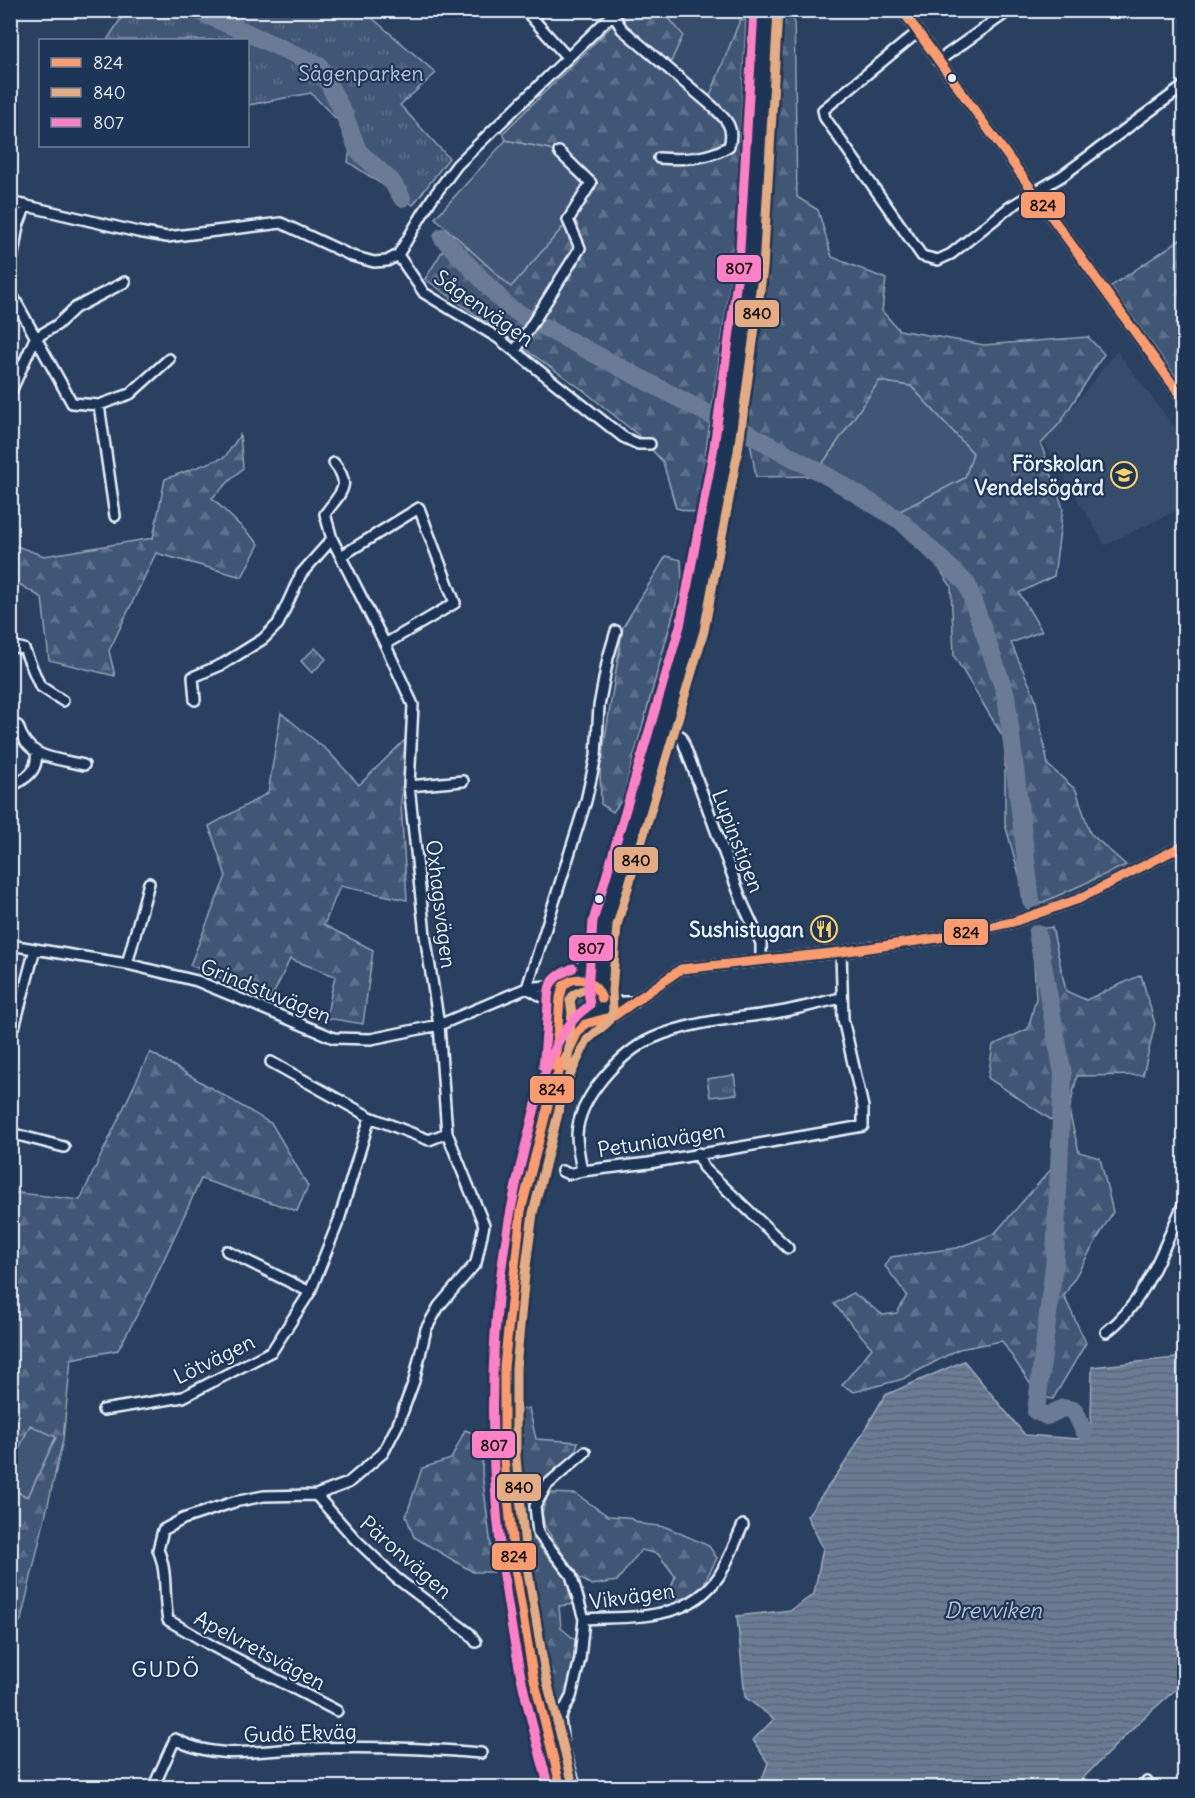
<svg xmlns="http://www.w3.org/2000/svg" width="1195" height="1798" font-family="Delius,sans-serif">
<defs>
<pattern id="forest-firs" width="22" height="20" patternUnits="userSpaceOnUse" patternTransform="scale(1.5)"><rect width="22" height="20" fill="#415774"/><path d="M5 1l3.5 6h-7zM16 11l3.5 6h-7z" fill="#5c7089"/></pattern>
<pattern id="park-tufts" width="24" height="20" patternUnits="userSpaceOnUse" patternTransform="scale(1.5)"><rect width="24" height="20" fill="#415774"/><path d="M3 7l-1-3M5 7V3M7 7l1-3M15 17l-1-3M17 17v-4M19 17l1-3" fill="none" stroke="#5c7089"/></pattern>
<pattern id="water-rules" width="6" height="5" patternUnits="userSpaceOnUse" patternTransform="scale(1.5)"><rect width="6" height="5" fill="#6b7c95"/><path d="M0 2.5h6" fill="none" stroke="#5a6573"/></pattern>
</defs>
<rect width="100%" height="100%" fill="#294061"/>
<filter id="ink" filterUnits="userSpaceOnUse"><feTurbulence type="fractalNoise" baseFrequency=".0167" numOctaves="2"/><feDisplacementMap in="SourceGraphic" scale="12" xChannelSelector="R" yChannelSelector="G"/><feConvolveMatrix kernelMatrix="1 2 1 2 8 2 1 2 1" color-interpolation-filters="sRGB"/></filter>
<g filter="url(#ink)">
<path fill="#364d6b" d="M663 11H743L709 99 670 64 683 35Z
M1117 351 1184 440V507L1105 545 1044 443Z"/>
<path fill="#415774" stroke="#94a4b6" stroke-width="1.5" d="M506 140 550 149 584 181C581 197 564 209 565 225L511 288 435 218Z
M879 381 911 386 973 453 965 478 900 511 814 476Z
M567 1004a14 14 0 1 1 28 0a14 14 0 1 1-28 0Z
M30 1424 56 1437 28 1497 11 1489V1466Z"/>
<path fill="url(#forest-firs)" stroke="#94a4b6" stroke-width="1.5" d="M627 11H663L683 35 670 64 709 98 740 20H746L734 254 697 513 676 508 663 462 638 435 583 390 425 279 453 234 511 287 565 225 567 208 582 191 584 181 550 149 506 140 503 133Z
M778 11H794L797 197 818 210 832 257 886 279 882 311 899 330 984 345 1088 337 1104 354 1060 423 1041 444 1063 508 1054 576 1019 593 1042 631 1011 643 1035 697 1048 765 1076 790 1090 833 1126 865 1039 904 1022 885 1005 824V740L954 656 951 586 900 511 965 478 973 453 911 386 879 381 814 476 756 477 747 424 766 253Z
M1184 237V388L1110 287Z
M240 435 243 468 212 498 259 544 242 577 156 553 109 651 115 676 49 660 42 598 11 579V544L44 556 153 538 165 479 225 457Z
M666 556 681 560 682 582 622 800 613 812 601 804 600 769 623 627Z
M281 713 328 751 359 785 407 738 401 804 407 900 340 886 324 925 373 950 363 1024 326 1018 335 976 290 959 271 999 190 965 226 876 209 826 268 793Z
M1052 927 1066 991 1086 1000 1141 975 1155 1024 1143 1075 1077 1076 1069 1111 1079 1152 1100 1158 1113 1212 1064 1296 1086 1343 1053 1399 1039 1397 1002 1341 959 1349 903 1379 854 1392 842 1385 872 1348 834 1304 853 1293 883 1315 897 1313 907 1295 885 1266 891 1257 957 1248 995 1233 1053 1167 1056 1123 988 1078 993 1045 1028 1029 1036 998 1032 930Z
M150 1052 272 1124 308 1186 297 1211 201 1179 146 1298 118 1350 71 1359 63 1440 21 1620 11 1637V1489L28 1497 56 1437 30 1425 11 1466V1192L80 1200Z
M529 1408 536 1439 578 1442 575 1453 532 1489 528 1515 538 1545 568 1581 575 1604 559 1606 561 1628 575 1640 572 1678 560 1706 549 1707 529 1612 512 1476 513 1411Z
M465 1430 483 1437 482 1473 494 1572H473L414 1537 406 1516 422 1468 451 1459Z
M548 1493 576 1494 608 1516 627 1517 642 1524 666 1527 709 1546 717 1558 702 1587 686 1599 668 1598 675 1576 658 1554 641 1550 617 1581 592 1585 579 1578 545 1527 542 1513Z"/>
<path fill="url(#park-tufts)" stroke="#94a4b6" stroke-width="1.5" d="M126 11H364L436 73 400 105 449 158 413 205 348 162 352 135 311 93 248 105V40H107Z
M315 648 326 659 312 673 301 661Z
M734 1075 737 1094 710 1097 707 1079Z"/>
<path fill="url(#water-rules)" stroke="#9dabbd" stroke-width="1.5" d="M1184 1357V1682L1138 1723 1074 1787H759L768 1763 753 1740 774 1719 745 1697 737 1616 791 1610 814 1594 823 1548 807 1516 845 1463 885 1395 964 1361 1025 1435 1079 1439 1091 1422 1092 1367Z"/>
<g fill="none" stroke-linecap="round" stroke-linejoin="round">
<path stroke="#6b7c95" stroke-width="18" d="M196 10 319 65 344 114 358 151 392 182 402 198
M442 237 508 307 527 318
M540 325 714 417
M738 428 829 477 901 521 967 584 1006 695 1031 901
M1037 933 1063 1074 1055 1258 1036 1411 1047 1416 1063 1408 1074 1410 1084 1431"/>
<defs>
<path id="street" d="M525 10 567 57
M902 10 1184 400
M613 14 622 29 712 106C726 119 735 127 729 146 709 159 683 160 659 158
M918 32 823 110 825 118 922 256 938 260 951 254 1010 207 1062 176 1184 86
M938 61 1010 10
M10 202 138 232 167 237 281 223 352 256 374 262 387 261 398 255 431 200 457 165 617 10
M398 255 424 293 498 338 623 437 638 444H650
M10 271 18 226 26 205
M10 291 72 403 99 405 130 394 169 359
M515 351 580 248 568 220 591 183 559 152
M10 394 35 338 57 325 75 308 125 282
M99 405 115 516
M334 463C353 486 340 493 325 514L332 539 385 644 413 705 409 786 425 935 439 1025 447 1133 484 1225 476 1263 439 1306 426 1329 414 1381 398 1424 383 1453 348 1483 316 1495 264 1496 234 1502 183 1519 163 1530 158 1550C168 1571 163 1597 168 1620L214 1647 337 1711
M341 556 419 508 455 603 385 644
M10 646 24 649 40 686 63 701
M195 700 193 677 223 664 263 639 278 624 301 574 332 539
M18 726C27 759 55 758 84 765
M681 736 743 904 761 943V959
M10 781 17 783C30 776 38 768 36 753
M409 786 463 781
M10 945 127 964 197 981 334 1038 371 1039 439 1025 527 988 566 984
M841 952 843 1019 863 1107V1126L649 1163 582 1171C580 1159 577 1146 577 1135 578 1098 621 1052 653 1038 691 1021 734 1019 774 1013 797 1009 819 1003 841 998
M127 964 149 883
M527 988 586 801 596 756 599 706 608 658 616 631
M527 988 557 1005
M602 999 616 1002H635
M592 1020 614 1016 681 969 841 952 938 938 1013 922 1079 899 1184 845
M10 1031 15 1024 35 949
M271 1062 370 1117 429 1140 447 1133
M10 1133 64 1147
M698 1153 703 1167 788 1248
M562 1171 569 1174 582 1171
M227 1251 310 1292
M1106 1332C1146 1303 1163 1247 1184 1203
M103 1410 183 1397 272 1351 310 1292 339 1220 370 1117
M316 1495 355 1539 396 1578 469 1633 476 1642
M584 1619C633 1616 688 1622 719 1576 729 1560 735 1542 743 1525
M153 1788 175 1739C213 1760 255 1751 296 1749 357 1746 420 1748 481 1753
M576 1788 563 1746 560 1718 571 1697 580 1659 584 1619 571 1575 538 1533 535 1506 547 1485 585 1452
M1146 1788 1147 1782"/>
<path id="secondary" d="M578 979 605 923 692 629 726 449 751 267 766 10
M558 1002a22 22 0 1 1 44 0a22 22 0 1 1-44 0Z
M600 991 604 934
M560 1012 554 1082 521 1211 504 1367V1459L515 1568 533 1675 561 1788
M558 1074 577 1034 585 1024"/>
</defs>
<use href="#street" stroke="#e8f1f8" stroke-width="14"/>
<use href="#secondary" stroke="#e8f1f8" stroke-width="18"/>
<use href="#street" stroke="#1d3557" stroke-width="9"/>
<use href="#secondary" stroke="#1d3557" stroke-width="14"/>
<defs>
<path id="bus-1" d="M902 10 1184 400
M555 1067 560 998 563 986C578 972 596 982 602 999
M561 1788 533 1675 515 1568 504 1459V1367L521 1211 554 1082 577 1034 585 1024 614 1016 681 969 841 952 938 938 1013 922 1079 899 1184 845"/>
<path id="bus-2" d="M567 1068 572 1013 570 1000 574 994 583 990
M573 1785 545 1673 527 1566 516 1458V1368L525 1274 533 1213 565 1086 587 1040 608 1022 613 1011 612 991 617 925 704 631 738 451 763 269 778 11"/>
<path id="bus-3" d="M543 1066C545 1050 546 1034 547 1018 550 990 542 981 573 968
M549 1788C539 1751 529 1714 521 1677 485 1502 480 1321 525 1147 536 1106 546 1048 576 1017 580 1012 585 1009 590 1005L588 990 593 921 680 626 714 447 739 266 754 10"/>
</defs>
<use href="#bus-1" stroke="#1d3557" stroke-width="14"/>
<use href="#bus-2" stroke="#1d3557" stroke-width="14"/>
<use href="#bus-3" stroke="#1d3557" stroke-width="14"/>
<use href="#bus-1" stroke="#fc9b6d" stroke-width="9"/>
<use href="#bus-2" stroke="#e5ac83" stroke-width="9"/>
<use href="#bus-3" stroke="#ff80c5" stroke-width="9"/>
</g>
</g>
<defs>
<symbol id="school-ring" viewBox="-11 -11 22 22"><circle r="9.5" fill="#1d3557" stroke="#ffd166" stroke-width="1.5"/><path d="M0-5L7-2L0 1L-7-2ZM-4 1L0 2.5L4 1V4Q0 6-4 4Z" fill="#ffd166"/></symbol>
<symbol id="restaurant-ring" viewBox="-11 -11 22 22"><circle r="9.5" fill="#1d3557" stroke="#ffd166" stroke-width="1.5"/><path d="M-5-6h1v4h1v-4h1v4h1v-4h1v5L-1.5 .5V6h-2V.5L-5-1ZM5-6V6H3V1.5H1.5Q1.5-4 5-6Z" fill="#ffd166"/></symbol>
</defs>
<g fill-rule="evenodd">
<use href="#school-ring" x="1109" y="460" width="30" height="30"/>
<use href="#restaurant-ring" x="809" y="914" width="30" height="30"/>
</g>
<g fill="#e8f1f8" stroke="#1d3557" stroke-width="2">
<circle cx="952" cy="78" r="5"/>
<circle cx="599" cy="899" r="5"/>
</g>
<g text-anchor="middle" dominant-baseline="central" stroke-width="4.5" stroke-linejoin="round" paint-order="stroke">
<g font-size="21" fill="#b6c3d0" stroke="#1d3557">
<text x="361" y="73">Sågenparken</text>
</g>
<g font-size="21" fill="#e8f1f8" stroke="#1d3557">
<text transform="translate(484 308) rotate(35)">Sågenvägen</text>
<text transform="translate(738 841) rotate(69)">Lupinstigen</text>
<text transform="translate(441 904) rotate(83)">Oxhagsvägen</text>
<text transform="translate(266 991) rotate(22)">Grindstuvägen</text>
<text transform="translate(661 1140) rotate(-9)">Petuniavägen</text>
<text transform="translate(214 1359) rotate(-26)">Lötvägen</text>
<text transform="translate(406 1557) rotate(41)">Päronvägen</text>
<text transform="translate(632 1596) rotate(-8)">Vikvägen</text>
<text transform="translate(260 1650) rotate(28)">Apelvretsvägen</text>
<text transform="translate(300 1733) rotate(-2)">Gudö Ekväg</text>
</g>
<g font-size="21" font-weight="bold" fill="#e8f1f8" stroke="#1d3557" text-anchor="end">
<text x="1104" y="463">Förskolan<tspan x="1104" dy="24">Vendelsögård</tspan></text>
<text x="804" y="929">Sushistugan</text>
</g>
<g font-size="22" font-style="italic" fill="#b6c2d0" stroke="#1d3557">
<text x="993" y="1610">Drevviken</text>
</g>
<g font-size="22" letter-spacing="1.5" fill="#e8f1f8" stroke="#1d3557">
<text x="166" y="1669">GUDÖ</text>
</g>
</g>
<g stroke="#1d3557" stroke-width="2">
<rect x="1020" y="191" width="46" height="28" rx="6" fill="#fc9b6d"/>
<rect x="716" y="254" width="46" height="29" rx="6" fill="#ff80c5"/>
<rect x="734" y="299" width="46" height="29" rx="6" fill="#e5ac83"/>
<rect x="613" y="846" width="46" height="28" rx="6" fill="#e5ac83"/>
<rect x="943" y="918" width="46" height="28" rx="6" fill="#fc9b6d"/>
<rect x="568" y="934" width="46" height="28" rx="6" fill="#ff80c5"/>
<rect x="529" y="1075" width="46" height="29" rx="6" fill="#fc9b6d"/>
<rect x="471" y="1430" width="45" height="29" rx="6" fill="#ff80c5"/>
<rect x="496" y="1473" width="46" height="29" rx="6" fill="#e5ac83"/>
<rect x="491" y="1542" width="46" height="29" rx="6" fill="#fc9b6d"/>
</g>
<g font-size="16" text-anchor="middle" font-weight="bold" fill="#111">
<text x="1043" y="211">824</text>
<text x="739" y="274">807</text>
<text x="757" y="319">840</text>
<text x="636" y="866">840</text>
<text x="966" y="938">824</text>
<text x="591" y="954">807</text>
<text x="552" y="1095">824</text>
<text x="494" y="1451">807</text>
<text x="519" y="1493">840</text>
<text x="514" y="1562">824</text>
</g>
<rect width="1195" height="1798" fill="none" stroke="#1d3557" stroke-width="36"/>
<rect x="18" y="18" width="1159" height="1762" fill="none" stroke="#e8f1f8" stroke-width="2" filter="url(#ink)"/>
<rect x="39" y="39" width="210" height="108" fill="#1d3557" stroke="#6e8097" stroke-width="1.5"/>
<rect x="51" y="58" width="30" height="9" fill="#fc9b6d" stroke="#6e8097" stroke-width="1.5"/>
<text x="93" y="69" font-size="18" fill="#e8f1f8">824</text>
<rect x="51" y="88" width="30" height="9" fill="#e5ac83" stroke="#6e8097" stroke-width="1.5"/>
<text x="93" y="99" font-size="18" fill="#e8f1f8">840</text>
<rect x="51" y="118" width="30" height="9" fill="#ff80c5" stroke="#6e8097" stroke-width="1.5"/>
<text x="93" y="129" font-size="18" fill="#e8f1f8">807</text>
</svg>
